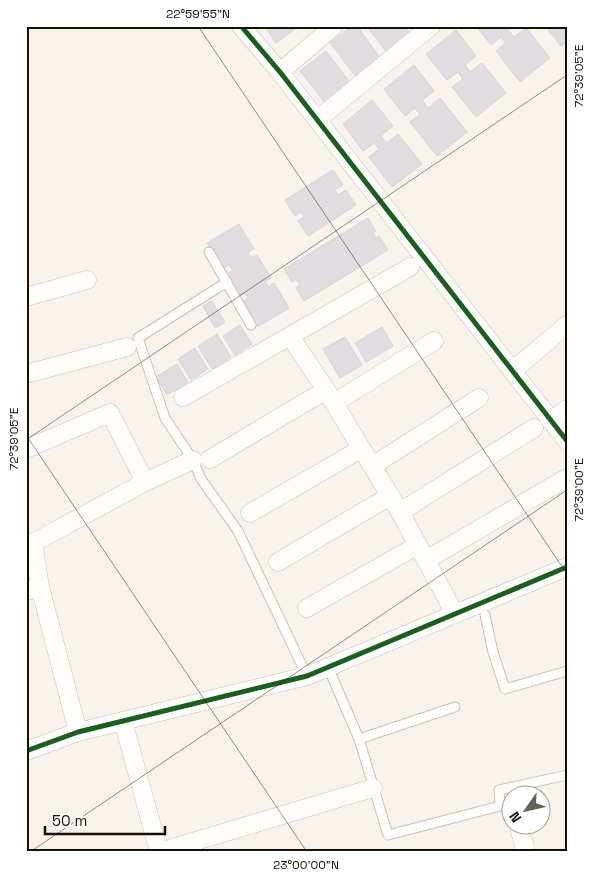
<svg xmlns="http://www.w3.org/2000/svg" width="593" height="878" font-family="'Space Grotesk',sans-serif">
<rect width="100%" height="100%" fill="#f7f2eb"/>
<path fill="#e0dde1" stroke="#d5d3d7" d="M269 26H299L276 43 266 28Z
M352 26H357L381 59 357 78 330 43Z
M366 26H404L410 33 386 51Z
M476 26H513L508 30 514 37 526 28 550 58 520 82 496 51 506 43 501 37 491 45Z
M545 26H567V42L561 46Z
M456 30 476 56 465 65 470 72 482 63 506 93 476 117 452 87 463 79 458 72 447 80 426 54Z
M326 51 352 85 326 104 300 71Z
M414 65 434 91 422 100 428 108 440 98 467 132 437 156 410 122 420 114 415 108 405 116 384 89Z
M372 100 393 126 381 136 387 143 398 134 422 164 392 187 369 157 379 149 374 143 363 151 343 124Z
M333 170 343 185 335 190 338 195 346 190 356 205 308 236 298 221 304 217 301 212 295 216 285 200Z
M368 218 376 231 373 233 376 238 379 236 388 250 304 301 296 288 300 285 296 279 292 282 284 269Z
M239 224 254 249 248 252 251 258 257 255 271 278 265 281 268 287 274 283 289 308 257 327 242 302 248 298 245 293 239 296 226 274 233 271 229 265 223 269 207 243Z
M212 301 225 322 215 328 203 306Z
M240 325 252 344 235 355 223 336Z
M382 327 393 346 366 362 355 343Z
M217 334 231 357 212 369 198 346Z
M345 337 362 365 340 378 323 349Z
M195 348 208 369 191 380 178 359Z
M177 364 188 382 167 395 156 377Z"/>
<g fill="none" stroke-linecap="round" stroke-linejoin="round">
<defs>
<path id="service" d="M209 252 251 325
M227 282 138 338 165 418 193 460 201 479 238 531 307 676
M485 615 493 652 505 689 567 671
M328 667 359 739 388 835 500 806 499 790 567 775
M359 739 455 707"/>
<path id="minor" d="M241 26 280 72 567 441
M280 72 334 26
M317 120 431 26
M26 297 87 280
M290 336 410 267
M512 371 567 325
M26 374 127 347
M183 397 290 336 326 390 400 512 455 614
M334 403 434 341
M551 421 567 409
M26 449 110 413 145 482 193 460
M210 459 326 390
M372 466 479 398
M400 512 534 428
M250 513 361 449
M426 560 565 479
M278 562 390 496
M40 587 33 543 145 482
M26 591 40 587 78 732
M307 608 418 545
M123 721 159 852
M26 751 78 732 307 676 567 567
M520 831 526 852
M159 852 373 788"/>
</defs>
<use href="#service" stroke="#c7c1b8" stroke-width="11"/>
<use href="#minor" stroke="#c7c1b8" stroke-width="19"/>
<use href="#service" stroke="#fefdfc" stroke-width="9"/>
<use href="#minor" stroke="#fefdfc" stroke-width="18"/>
<defs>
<path id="cycleway" d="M241 26 280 72 567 441
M26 751 78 732 307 676 567 567"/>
</defs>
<use href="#cycleway" stroke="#fff" stroke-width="8"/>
<use href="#cycleway" stroke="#1b5e20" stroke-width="5"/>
</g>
<path fill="none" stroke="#171006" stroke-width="1" stroke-opacity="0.45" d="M198 26 567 574M26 435 307 852M26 440 567 75M30 852 567 490"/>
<rect width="593" height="878" fill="none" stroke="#ffffff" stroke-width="55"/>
<g transform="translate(526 810) rotate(236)"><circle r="24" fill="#ffffff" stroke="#a29f9b"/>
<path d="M0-4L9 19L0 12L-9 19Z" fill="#655f56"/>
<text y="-8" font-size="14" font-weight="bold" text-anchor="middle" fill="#171006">N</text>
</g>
<path d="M45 826v8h120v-8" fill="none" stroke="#171006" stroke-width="2.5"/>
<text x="52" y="826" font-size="15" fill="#171006" stroke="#ffffff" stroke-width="4" paint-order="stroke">50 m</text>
<rect x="28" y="28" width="538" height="822" fill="none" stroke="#171006" stroke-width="2"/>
<g font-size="12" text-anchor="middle" fill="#171006">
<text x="198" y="18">22°59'55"N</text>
<text transform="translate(579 76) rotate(-90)" y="4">72°39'05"E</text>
<text transform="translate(14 439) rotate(-90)" y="4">72°39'05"E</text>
<text transform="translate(579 490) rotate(-90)" y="4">72°39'00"E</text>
<text x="306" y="869">23°00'00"N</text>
</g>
</svg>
